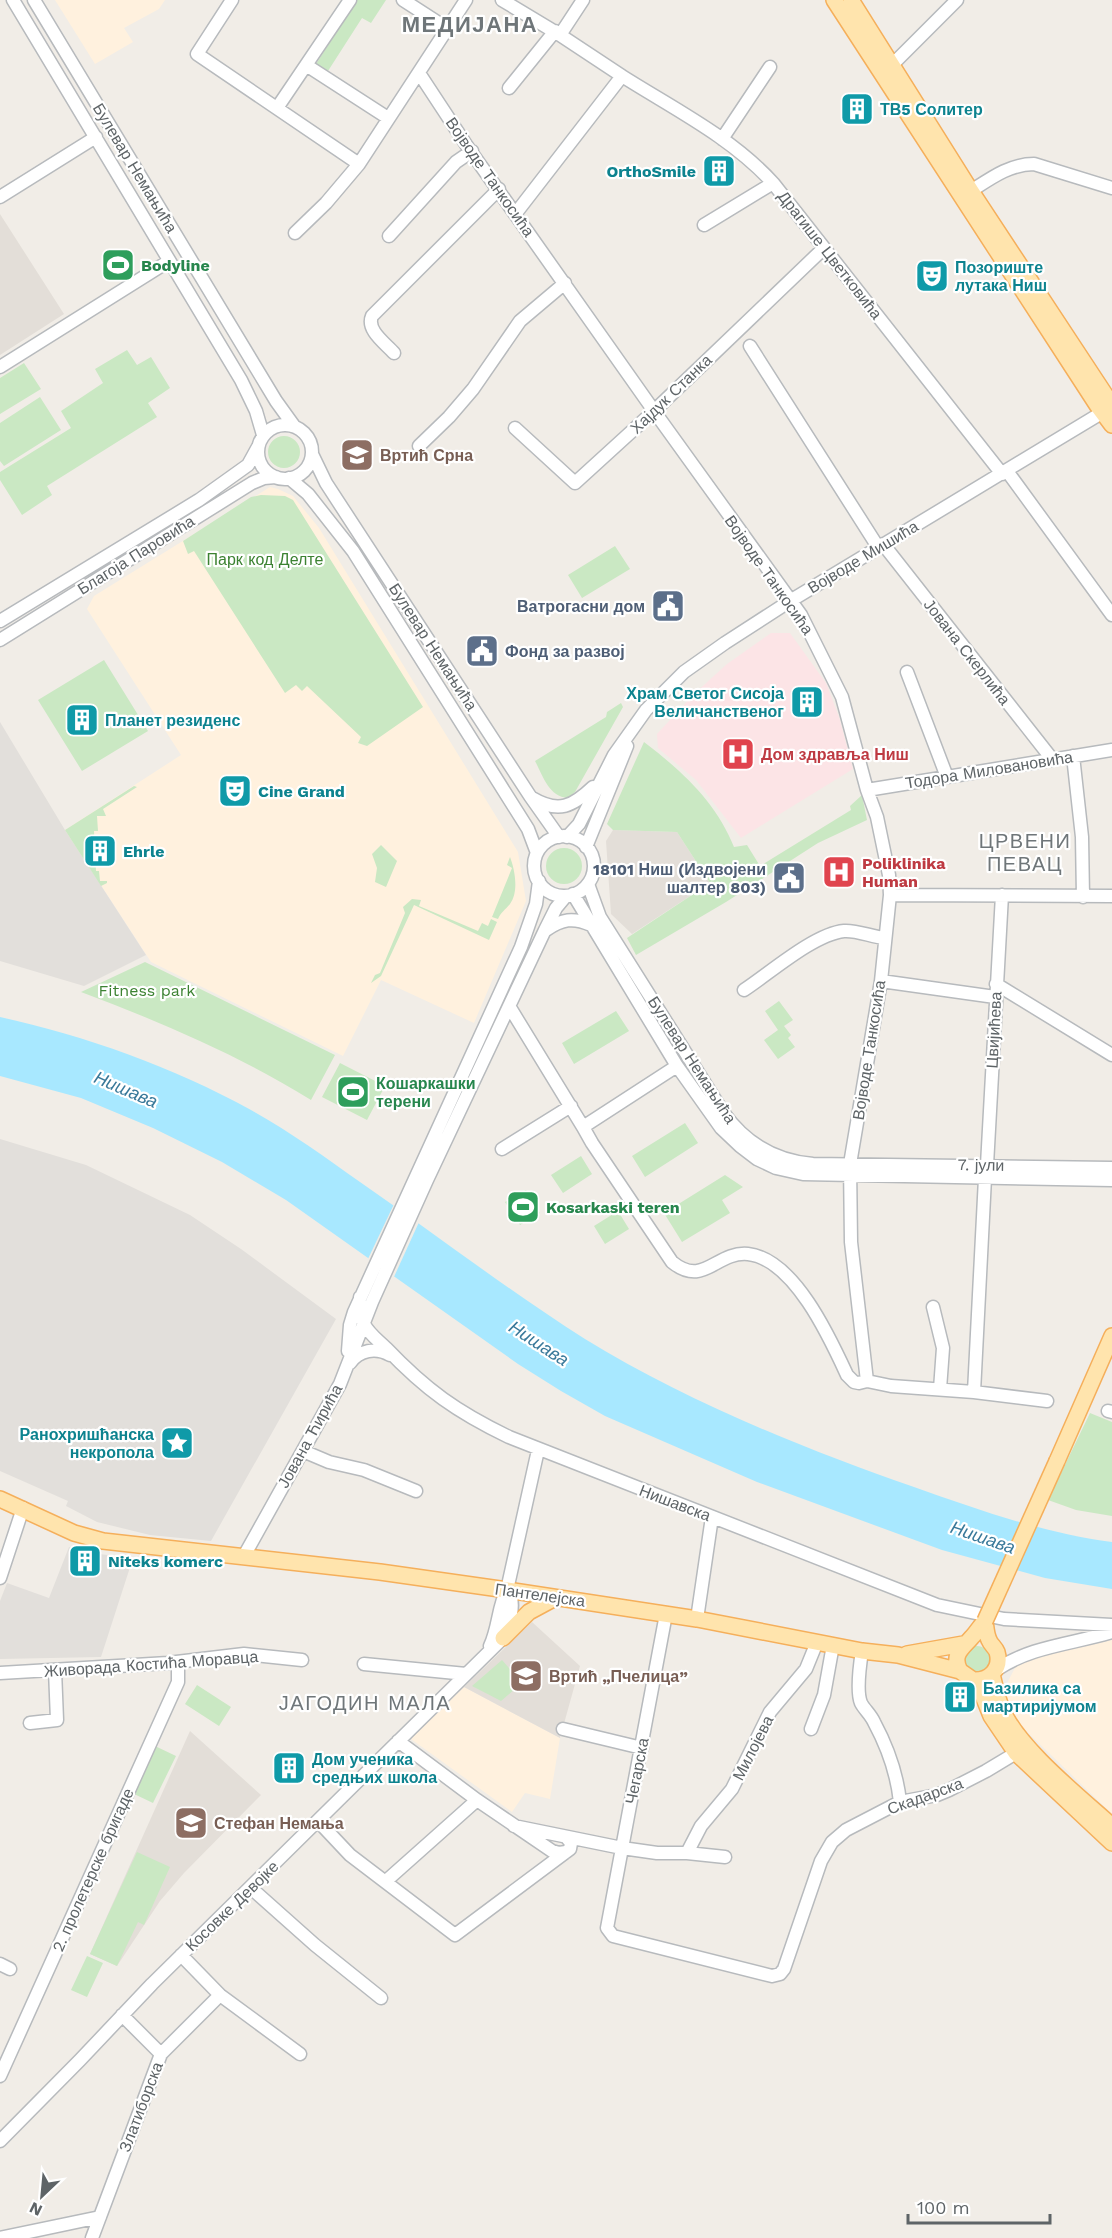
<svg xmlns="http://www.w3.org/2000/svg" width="1112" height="2238" font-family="'Work Sans',sans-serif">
<rect width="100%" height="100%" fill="#f1ede7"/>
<path fill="#fff1de" d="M55 0H165L159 9 124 28 133 42 95 64Z
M270 487 278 489 293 496 319 528 518 852 526 901 474 1023 381 980 343 1056 151 962 65 830 181 755 87 609 94 596Z
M1112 1640V1814L1019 1724 1007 1701 1006 1685 1016 1666 1026 1660Z
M464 1687 560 1738 550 1799 525 1793 512 1812 411 1739Z"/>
<path fill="#e2dfdb" d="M0 722 65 830 146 955 84 986 0 961Z
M0 1139 86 1165 190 1215 241 1249 336 1319 211 1541 150 1535 97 1522 66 1506 68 1501 0 1471Z
M69 1547 98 1558 99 1554 133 1558 101 1657 0 1659V1601L7 1583 49 1598Z"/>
<path fill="#e3ded8" d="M0 214 64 314 0 355Z
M613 830 677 832 710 883 632 934 611 914 606 841Z
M532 1622 580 1666 560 1738 464 1687Z
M190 1731 261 1795 184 1873 160 1901 117 1966 90 1954Z"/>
<path fill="#fce4e6" d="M771 633H790L826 683 839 717 853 769 741 838 696 780 658 748 657 734 693 695 727 664Z"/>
<path fill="#cae8c3" d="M357 0H386L371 23 362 18 328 71 316 64Z
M127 350 137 365 151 357 170 388 148 403 157 417 47 486 52 495 22 515 0 480V472L71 428 61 411 103 383 95 369Z
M24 363 41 389 0 414V378Z
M40 397 61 430 4 466 0 461V423Z
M268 452a16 16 0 1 1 32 0a16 16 0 1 1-32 0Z
M261 495 285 496 293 500 423 707 367 746 358 743 361 737 307 686 302 691 296 685 285 693 194 551 188 554 183 541 251 497Z
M615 546 630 569 582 598 568 575Z
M104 660 148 731 82 771 38 700Z
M621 703 623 707 575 792 568 798C549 797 543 776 535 761L606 717 607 712Z
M644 742C682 771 716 802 734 847L747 845 760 866 851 810 850 806 862 795 867 820 818 843 726 902 636 955 627 938 710 883 677 832 613 830 607 824Z
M134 786 137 787 103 809 106 816H97L98 831H94L96 871H99L100 881H107V883L101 886 65 830Z
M381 845 397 861 386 887 375 882 377 868 372 854Z
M546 866a18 18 0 1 1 36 0a18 18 0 1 1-36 0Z
M510 857C515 870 519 892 510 904 505 910 501 912 498 919L492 917 512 868 507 865Z
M412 899 421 900 419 906 478 931 482 923 488 926 491 919 497 922 489 940 414 905 381 976 371 983 375 975 380 973 405 913 403 907Z
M145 962 335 1055 311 1100C238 1055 161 1022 81 992Z
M779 1001 793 1020 784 1026 791 1035 788 1038 795 1047 778 1059 764 1040 778 1030 765 1011Z
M616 1011 629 1031 574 1064 562 1043Z
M340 1063 385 1086 367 1120 322 1097Z
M685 1123 698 1143 645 1177 632 1156Z
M581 1156 592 1174 563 1193 551 1175Z
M725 1175 743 1187 722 1200 730 1213 682 1242 664 1213Z
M526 1190 540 1213 520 1225 505 1202Z
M618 1211 629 1229 605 1244 594 1226Z
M1090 1413 1112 1422V1516L1076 1510 1048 1500Z
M964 1659a13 13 0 1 1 26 0a13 13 0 1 1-26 0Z
M502 1660 522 1683 501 1701 472 1686Z
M197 1685 231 1707 219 1726 185 1704Z
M155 1746 176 1756 153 1803 132 1793Z
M137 1852 170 1867 144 1925 138 1922 117 1966 90 1954Z
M87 1956 103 1963 87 1997 71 1990Z"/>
<path fill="#a8e8ff" d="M0 1017C86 1036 173 1067 251 1110 289 1131 325 1157 360 1182 435 1234 508 1290 585 1339 684 1400 804 1449 914 1487 979 1510 1043 1533 1112 1542V1589L1045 1578 942 1550 757 1482 605 1416 561 1391 518 1364 286 1200 222 1162 153 1128 81 1098 0 1076Z"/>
<path fill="#f1ede7" d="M395 1202 420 1220 393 1279 367 1261Z"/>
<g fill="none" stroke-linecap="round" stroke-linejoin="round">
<defs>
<path id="minor" d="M13 0 241 380 256 411 263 435
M34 0 276 401 294 426
M232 0 197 54 359 164
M403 0 448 29
M502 0 560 35 622 76
M560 35 583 0
M306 65 388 118
M892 65 957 0
M419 73 467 146 654 411 801 615 842 697 867 790 877 817 889 875 890 895 881 981 850 1164 851 1242 867 1381
M509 88 555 31
M277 108 350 0
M722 139 770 67
M971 191C991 178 1010 164 1034 164L1112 188
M0 197 96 137
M516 213 622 76C674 109 731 137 773 183L1002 474
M704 225 773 183
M295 233 326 203 359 164 466 0
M389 236 456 162 472 151
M750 346 878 547
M394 353C385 343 366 330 372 316L499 189
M0 367 169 261
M258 452a27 27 0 1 1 54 0a27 27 0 1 1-54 0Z
M515 428 575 483 654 411 824 248
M419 446 449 417 473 389 520 321 565 283
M312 454 326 483 530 796 559 837
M1007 471 1112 615
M289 478 308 494 353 551 528 829 537 853
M883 544 1052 759
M0 621 199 500 248 465 259 445
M0 640 252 483 264 478 276 477
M907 672 947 777
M1073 756 1082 837 1083 897
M867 790 1112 750
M532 798C559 814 573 806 593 787
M534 866a30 30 0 1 1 60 0a30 30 0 1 1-60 0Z
M567 837 579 824 614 755 646 710 684 672 725 643 790 601 1108 409
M586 847 627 746
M588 884 600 917 723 1112C745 1143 775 1161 813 1164L1112 1168
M573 894 677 1066 721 1128 740 1146 757 1159 776 1168 803 1174 1112 1180
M890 895 1112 896
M546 930C562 919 573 917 591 925
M881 981 995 997
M996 984 1112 1055
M744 990C770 973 814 934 844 931 857 930 872 937 885 938
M509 1006 583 1127 592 1143 672 1262C704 1288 716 1251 748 1254 794 1259 830 1338 847 1375L854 1382 859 1383 867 1381 891 1386 974 1392 1047 1401
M583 1127 677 1066
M502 1149 571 1106
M987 1165 1002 895
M360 1297C360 1306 360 1315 364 1324 369 1334 378 1340 386 1348 426 1390 457 1412 509 1437L937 1605 1004 1619 1112 1625
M933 1307 943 1348 940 1389
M348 1351 350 1325 354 1312 521 947 536 904 539 881
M350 1363C359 1350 376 1347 390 1355
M974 1392 985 1178
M1108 1411 1112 1412
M303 1451 329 1462 364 1470 416 1491
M244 1556 340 1384 372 1302 427 1180 545 930 556 908 566 896
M0 1578 23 1508
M666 1614 607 1928 613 1936 772 1976 780 1974 784 1969 821 1861 832 1842 846 1830 900 1802 937 1795 949 1790 986 1771 1016 1753
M697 1619 712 1517
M490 1646C499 1627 498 1606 507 1590L538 1450
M862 1651C860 1664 856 1691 861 1703 864 1709 871 1715 874 1722 888 1748 897 1773 900 1802
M364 1664 466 1674
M996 1670C1031 1646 1073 1644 1112 1632
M0 1673 168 1663 244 1654 302 1660
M30 1723 57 1720 55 1670
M563 1729 642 1748
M811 1729 824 1695 833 1645
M398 1741 477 1800 552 1851 559 1853 566 1852
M318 1821 350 1855 455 1935 570 1849 571 1843 566 1837
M514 1826 622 1848 657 1853H687L725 1857
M687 1853 701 1826 732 1789 770 1712 806 1669 817 1642
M386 1881 477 1800
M251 1888 315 1945 381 1998
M181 1955 220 1995 300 2054
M0 1964 10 1969
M122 2015 161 2054
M0 2076 178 1682V1662
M0 2141 80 2060 152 1984 503 1638C509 1625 517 1602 507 1590
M0 2238 100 2217
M92 2238 161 2054 220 1995"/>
<path id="major" d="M834 0 1097 405 1112 425
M851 0 971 191 1112 405
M1057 1461 1112 1336
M0 1499 74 1533 103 1541 380 1572 507 1590 697 1619 862 1651 898 1655 960 1671
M985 1621C986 1627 986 1634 989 1640 991 1645 995 1647 997 1652 1002 1669 989 1681 973 1680L960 1671C951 1654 963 1648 972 1637 977 1632 980 1626 985 1621Z
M503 1638 529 1612 555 1598
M907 1654 963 1644
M992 1674C995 1686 997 1698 1002 1709 1017 1747 1081 1798 1112 1826
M973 1680 981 1691 991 1716 1016 1753 1112 1843"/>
</defs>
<use href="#minor" stroke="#b7babd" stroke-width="15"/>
<use href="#major" stroke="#f5af5b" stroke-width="18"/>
<use href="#minor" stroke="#fff" stroke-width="12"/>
<use href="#major" stroke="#ffe4ad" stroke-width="15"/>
<defs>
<path id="major-bridge" d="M985 1621 1057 1461"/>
</defs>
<use href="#major-bridge" stroke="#f5af5b" stroke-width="18" stroke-linecap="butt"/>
<use href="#major-bridge" stroke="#ffe4ad" stroke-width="15"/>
</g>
<defs>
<symbol id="building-square" viewBox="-11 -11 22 22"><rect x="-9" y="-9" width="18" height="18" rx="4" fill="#0f9aa8" stroke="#fff"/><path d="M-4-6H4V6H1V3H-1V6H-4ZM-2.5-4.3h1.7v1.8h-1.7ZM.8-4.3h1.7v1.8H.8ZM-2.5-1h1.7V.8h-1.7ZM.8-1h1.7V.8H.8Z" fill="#fff"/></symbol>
<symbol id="stadium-square" viewBox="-11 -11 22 22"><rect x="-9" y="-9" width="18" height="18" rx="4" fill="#2e9e5b" stroke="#fff"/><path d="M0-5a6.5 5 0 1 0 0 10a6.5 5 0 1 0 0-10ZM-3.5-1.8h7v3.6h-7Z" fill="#fff"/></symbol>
<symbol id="theatre-square" viewBox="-11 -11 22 22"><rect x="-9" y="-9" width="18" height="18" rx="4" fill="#0f9aa8" stroke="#fff"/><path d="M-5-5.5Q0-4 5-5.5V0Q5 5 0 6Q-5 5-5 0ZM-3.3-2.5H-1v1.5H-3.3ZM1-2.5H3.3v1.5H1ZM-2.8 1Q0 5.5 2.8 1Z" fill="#fff"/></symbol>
<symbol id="school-square" viewBox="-11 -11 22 22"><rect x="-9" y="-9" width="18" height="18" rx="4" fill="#8d6e63" stroke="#fff"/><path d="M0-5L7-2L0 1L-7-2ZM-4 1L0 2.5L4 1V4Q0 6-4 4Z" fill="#fff"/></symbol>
<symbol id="civic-square" viewBox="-11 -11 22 22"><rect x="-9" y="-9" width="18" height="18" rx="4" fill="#5c6f8a" stroke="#fff"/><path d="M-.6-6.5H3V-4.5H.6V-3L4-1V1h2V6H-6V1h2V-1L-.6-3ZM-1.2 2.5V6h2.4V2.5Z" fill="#fff"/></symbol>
<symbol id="hospital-square" viewBox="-11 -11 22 22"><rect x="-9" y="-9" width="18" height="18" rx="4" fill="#e0444e" stroke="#fff"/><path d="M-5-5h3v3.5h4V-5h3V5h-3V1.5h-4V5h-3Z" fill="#fff"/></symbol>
<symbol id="sight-square" viewBox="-11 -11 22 22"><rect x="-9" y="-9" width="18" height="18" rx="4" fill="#0f9aa8" stroke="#fff"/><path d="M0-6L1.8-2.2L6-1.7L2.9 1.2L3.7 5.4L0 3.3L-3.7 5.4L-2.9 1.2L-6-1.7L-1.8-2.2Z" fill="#fff"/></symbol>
</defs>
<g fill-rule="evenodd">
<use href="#building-square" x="838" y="90" width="38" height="38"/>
<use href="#building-square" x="700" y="152" width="38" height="38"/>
<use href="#stadium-square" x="99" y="246" width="38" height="38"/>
<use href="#theatre-square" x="913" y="257" width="38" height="38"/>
<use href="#school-square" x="338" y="436" width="38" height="38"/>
<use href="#civic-square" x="649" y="587" width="38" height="38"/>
<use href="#civic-square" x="463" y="632" width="38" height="38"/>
<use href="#building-square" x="788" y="683" width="38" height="38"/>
<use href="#building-square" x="63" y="701" width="38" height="38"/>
<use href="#hospital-square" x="719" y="735" width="38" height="38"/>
<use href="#theatre-square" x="216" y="772" width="38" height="38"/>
<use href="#building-square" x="81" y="832" width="38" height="38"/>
<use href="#hospital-square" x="820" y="853" width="38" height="38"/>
<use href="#civic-square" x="770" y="859" width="38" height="38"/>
<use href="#stadium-square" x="334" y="1073" width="38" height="38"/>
<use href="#stadium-square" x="504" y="1188" width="38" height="38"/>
<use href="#sight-square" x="158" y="1424" width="38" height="38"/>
<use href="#building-square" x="66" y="1542" width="38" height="38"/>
<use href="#school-square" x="507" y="1657" width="38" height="38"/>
<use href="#building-square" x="941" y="1678" width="38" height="38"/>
<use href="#building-square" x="270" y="1749" width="38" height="38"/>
<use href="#school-square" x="172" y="1804" width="38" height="38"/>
</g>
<g text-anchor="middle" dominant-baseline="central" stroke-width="4.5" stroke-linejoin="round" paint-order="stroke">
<g font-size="16" font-weight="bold" fill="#0d838f" stroke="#fff" text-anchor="start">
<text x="880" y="109">ТВ5 Солитер</text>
<text x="696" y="171" text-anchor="end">OrthoSmile</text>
<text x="955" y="267">Позориште<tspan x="955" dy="18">лутака Ниш</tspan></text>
<text x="784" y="693" text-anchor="end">Храм Светог Сисоја<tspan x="784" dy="18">Величанственог</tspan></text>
<text x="105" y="720">Планет резиденс</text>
<text x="258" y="791">Cine Grand</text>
<text x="123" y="851">Ehrle</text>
<text x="154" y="1434" text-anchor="end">Ранохришћанска<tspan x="154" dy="18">некропола</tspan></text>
<text x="108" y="1561">Niteks komerc</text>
<text x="983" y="1688">Базилика са<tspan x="983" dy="18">мартиријумом</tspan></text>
<text x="312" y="1759">Дом ученика<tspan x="312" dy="18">средњих школа</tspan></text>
</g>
<g font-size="16" fill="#5e6467" stroke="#fff">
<text transform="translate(135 168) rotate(59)">Булевар Немањића</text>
<text transform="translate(490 177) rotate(55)">Војводе Танкосића</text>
<text transform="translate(830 255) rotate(52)">Драгише Цветковића</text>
<text transform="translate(671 394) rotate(-44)">Хајдук Станка</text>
<text transform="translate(136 555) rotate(-32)">Благоја Паровића</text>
<text transform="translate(863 557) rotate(-31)">Војводе Мишића</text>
<text transform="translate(769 575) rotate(55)">Војводе Танкосића</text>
<text transform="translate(433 647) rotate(57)">Булевар Немањића</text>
<text transform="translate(967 652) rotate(52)">Јована Скерлића</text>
<text transform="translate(989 770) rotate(-9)">Тодора Миловановића</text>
<text transform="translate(994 1030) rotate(-87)">Цвијићева</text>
<text transform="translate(869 1050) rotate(-81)">Војводе Танкосића</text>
<text transform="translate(692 1060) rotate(57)">Булевар Немањића</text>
<text transform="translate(981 1165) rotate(1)">7. јули</text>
<text transform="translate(310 1436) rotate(-61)">Јована Ћирића</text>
<text transform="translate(675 1503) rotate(21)">Нишавска</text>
<text transform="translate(540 1595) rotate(8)">Пантелејска</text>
<text transform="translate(151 1664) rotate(-4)">Живорада Костића Моравца</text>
<text transform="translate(753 1748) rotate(-63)">Милојева</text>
<text transform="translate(637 1771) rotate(-79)">Чегарска</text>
<text transform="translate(925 1796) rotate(-20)">Скадарска</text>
<text transform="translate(93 1870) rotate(-66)">2. пролетерске бригаде</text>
<text transform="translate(232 1906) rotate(-44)">Косовке Девојке</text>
<text transform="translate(141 2107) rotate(-69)">Златиборска</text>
</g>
<g font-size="16" font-weight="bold" fill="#27864d" stroke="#fff" text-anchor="start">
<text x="141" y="265">Bodyline</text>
<text x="376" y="1083">Кошаркашки<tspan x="376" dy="18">терени</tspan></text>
<text x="546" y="1207">Kosarkaski teren</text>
</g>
<g font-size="16" font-weight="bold" fill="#785e54" stroke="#fff" text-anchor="start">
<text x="380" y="455">Вртић Срна</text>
<text x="549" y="1676">Вртић „Пчелица”</text>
<text x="214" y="1823">Стефан Немања</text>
</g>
<g font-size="16" fill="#3c8232" stroke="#fff">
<text x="265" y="559">Парк код Делте</text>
<text x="147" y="990">Fitness park</text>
</g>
<g font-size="16" font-weight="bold" fill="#4e5e75" stroke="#fff" text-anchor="end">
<text x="645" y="606">Ватрогасни дом</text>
<text x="505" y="651" text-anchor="start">Фонд за развој</text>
<text x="766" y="869">18101 Ниш (Издвојени<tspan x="766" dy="18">шалтер 803)</tspan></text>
</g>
<g font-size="16" font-weight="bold" fill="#be3a42" stroke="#fff" text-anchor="start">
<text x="761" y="754">Дом здравља Ниш</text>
<text x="862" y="863">Poliklinika<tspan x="862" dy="18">Human</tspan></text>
</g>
<g font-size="18" font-style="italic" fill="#39799a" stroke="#fff">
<text transform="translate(126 1089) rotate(23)">Нишава</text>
<text transform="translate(539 1343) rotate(33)">Нишава</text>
<text transform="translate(983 1537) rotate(19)">Нишава</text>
</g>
<g font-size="20" letter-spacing="1.5" fill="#6f7679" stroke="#fff">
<text x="1025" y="841">ЦРВЕНИ<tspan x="1025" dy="23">ПЕВАЦ</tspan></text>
<text x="365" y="1703">ЈАГОДИН МАЛА</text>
</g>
<g font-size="22" font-weight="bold" letter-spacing="1.5" fill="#6f7679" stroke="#fff">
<text x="470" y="24">МЕДИЈАНА</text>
</g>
</g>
<g transform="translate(42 2196) rotate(206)" stroke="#ffffff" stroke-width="4.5" paint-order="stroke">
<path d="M0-4.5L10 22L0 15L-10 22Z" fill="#5e6467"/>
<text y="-9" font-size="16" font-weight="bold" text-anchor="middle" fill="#5e6467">N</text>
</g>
<path d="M908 2214v9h142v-9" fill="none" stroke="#5e6467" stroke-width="3"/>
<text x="917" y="2214" font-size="18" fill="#5e6467" stroke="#ffffff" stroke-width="4.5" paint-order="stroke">100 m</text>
</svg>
